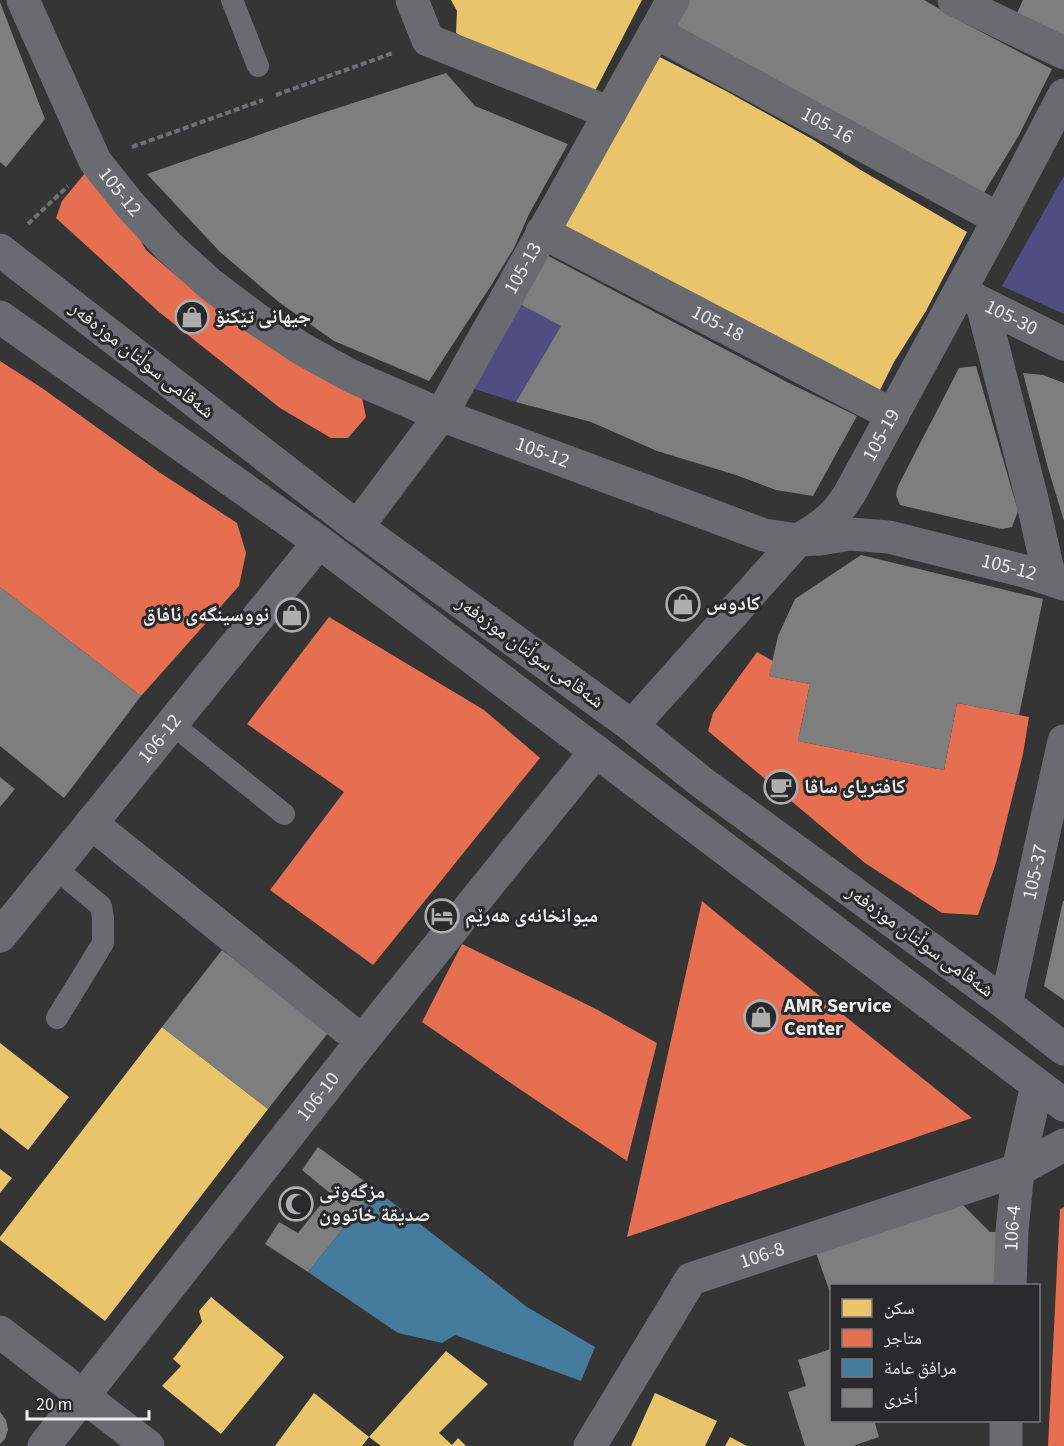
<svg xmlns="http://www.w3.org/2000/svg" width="1064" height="1446" font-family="'Source Sans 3','Noto Naskh Arabic',sans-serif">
<rect width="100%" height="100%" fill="#353535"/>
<path fill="#504d82" d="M1064 176V314L1002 286Z
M519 303 561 326 516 402 468 387Z"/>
<path fill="#e9c46a" d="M451 0H642L594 93 503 58 456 33 457 11Z
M650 52 726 91 812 139 859 169 967 232 926 311 894 362 876 398 556 230Z
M162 1027 268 1109 105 1321 0 1240V1237Z
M0 1043 69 1097 28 1150 0 1128Z
M0 1169 12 1178 0 1193Z
M211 1297 284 1357 221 1434 162 1386 181 1366 173 1359 202 1322 199 1311Z
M446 1351 488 1384 439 1433 452 1445 458 1438 466 1446H381L369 1437Z
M314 1393 369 1437 362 1446H275Z
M655 1393 717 1421 705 1446H631Z
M730 1437 747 1446H725Z"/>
<path fill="#e76f51" d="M95 161 146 250 205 300 361 393 366 417 348 438H331L280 408 159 312 56 218 62 201Z
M0 361 42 388 159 472 237 523 246 553 239 586 141 696 0 587Z
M329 617 484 710 540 758 373 965 270 890 344 792 247 724Z
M757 652 773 661 769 676 810 684 798 741 944 770 957 703 1029 717 1023 754 996 863 978 915 942 913 865 863 708 731 713 713Z
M702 901 720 916 972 1118 627 1237Z
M462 944 594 1008 657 1043 627 1161 521 1090 422 1022Z
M1064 1207V1446H1048L1060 1209Z"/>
<path fill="#457b9d" d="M375 1189 527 1307 595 1347 581 1381 455 1335 442 1343 398 1333 308 1272Z"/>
<path fill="#7e7e7e" d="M686 0H924L966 24 1052 69 1019 135 979 201 669 31Z
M1023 0H1064V48L1012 24Z
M0 2 45 119 6 167 0 162Z
M446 73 475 106 568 144 529 214 514 248 492 284 429 381 334 341 280 303 220 252 147 174 313 116Z
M539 251 789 383 857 416 813 496 776 490 736 475 657 451 591 422 516 402 561 326 518 303Z
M976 366 1018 511 1012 527 1002 529 900 505 896 495 898 486 959 368Z
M1023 373 1043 375 1064 383V521L1048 468Z
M861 555 1043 599 1019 715 957 703 944 770 798 741 810 684 769 676 778 636 795 599Z
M0 587 141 696 64 798 0 746Z
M0 777 15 789 0 807Z
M1063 901H1064V1000L1044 986Z
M222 950 328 1033 268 1109 162 1027Z
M318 1147 375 1189 308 1272 265 1244 279 1222 298 1233 330 1193 302 1170Z
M958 1200 990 1232H1002L1001 1286H831V1295L815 1250Z
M831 1349V1420H874L879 1437 853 1446H805L788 1392 806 1386 798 1360Z
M0 1412 6 1420 8 1430 5 1439 0 1444Z"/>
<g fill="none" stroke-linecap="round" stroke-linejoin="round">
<path stroke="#707076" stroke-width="4" stroke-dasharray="6 3" stroke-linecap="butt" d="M276 95 393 53
M132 147 263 100
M28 224 68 186"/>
<path stroke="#6a6a71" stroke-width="22" d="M232 0 258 66
M172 724 284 814
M55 868 101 906 103 918V943L57 1018"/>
<g stroke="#6a6a71" stroke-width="33">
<path id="s1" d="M23 0 95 161 130 205 168 246 210 284 255 318 302 349 351 376 441 415 764 535 798 540 820 539 850 534 889 537 1028 572 1064 584"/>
<path d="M412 0 428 40 610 113"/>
<path d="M954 0 1064 53"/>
<path id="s2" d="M655 32 999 219"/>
<path id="s3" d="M542 232 893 415"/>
<path id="s4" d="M970 297 1064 344"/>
<path d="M982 304 1031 495 1050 579"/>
<path id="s5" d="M356 526 370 510 441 415 673 0"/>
<path id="s6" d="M632 726 798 540C822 527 836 516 850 493L999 219 1064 95"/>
<path d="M91 823 362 1041"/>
<path id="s7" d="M0 936 319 542"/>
<path id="s8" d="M1006 1004 1064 741"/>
<path id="s9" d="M1010 1286 1012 1231 1018 1170 1037 1085"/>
<path d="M0 1332 148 1446"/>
<path id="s10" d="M44 1446 362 1041 596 751"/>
<path id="s11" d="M590 1446 691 1279 1018 1170 1064 1145"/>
<path d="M1006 1446V1420"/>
</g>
<path stroke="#6b6a72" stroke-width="33" d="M0 250 356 526 632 726 700 781 1006 1004 1064 1049
M0 317 319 542 1064 1105"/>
</g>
<defs>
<symbol id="shop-ring" viewBox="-11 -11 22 22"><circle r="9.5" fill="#2a2a2c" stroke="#adadae" stroke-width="1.5"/><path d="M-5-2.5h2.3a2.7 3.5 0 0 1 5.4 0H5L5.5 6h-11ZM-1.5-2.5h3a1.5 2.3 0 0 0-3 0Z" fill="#adadae"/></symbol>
<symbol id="cafe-ring" viewBox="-11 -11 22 22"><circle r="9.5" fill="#2a2a2c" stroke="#adadae" stroke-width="1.5"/><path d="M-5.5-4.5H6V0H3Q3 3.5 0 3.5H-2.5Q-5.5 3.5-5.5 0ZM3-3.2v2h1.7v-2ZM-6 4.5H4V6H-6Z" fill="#adadae"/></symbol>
<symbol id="hotel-ring" viewBox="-11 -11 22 22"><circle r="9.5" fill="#2a2a2c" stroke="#adadae" stroke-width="1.5"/><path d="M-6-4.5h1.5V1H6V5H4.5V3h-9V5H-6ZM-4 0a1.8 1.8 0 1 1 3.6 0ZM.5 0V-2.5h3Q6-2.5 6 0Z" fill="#adadae"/></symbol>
<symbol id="mosque-ring" viewBox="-11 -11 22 22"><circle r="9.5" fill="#2a2a2c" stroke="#adadae" stroke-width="1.5"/><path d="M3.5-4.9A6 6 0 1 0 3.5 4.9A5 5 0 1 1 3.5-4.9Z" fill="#adadae"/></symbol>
</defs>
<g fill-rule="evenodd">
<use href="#shop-ring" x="173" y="298" width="38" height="38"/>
<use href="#shop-ring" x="664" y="585" width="38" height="38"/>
<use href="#shop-ring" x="273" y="596" width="38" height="38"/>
<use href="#cafe-ring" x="762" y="768" width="38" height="38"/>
<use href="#hotel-ring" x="423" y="897" width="38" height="38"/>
<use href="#shop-ring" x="742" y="998" width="38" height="38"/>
<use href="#mosque-ring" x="277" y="1185" width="38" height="38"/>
</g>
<g text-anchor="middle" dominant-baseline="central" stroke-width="6" stroke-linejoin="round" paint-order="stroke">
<g font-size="20" fill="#eeeeef" stroke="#2a2a2c">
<text stroke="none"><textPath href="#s2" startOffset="196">105-16</textPath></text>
<text stroke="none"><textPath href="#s1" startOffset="216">105-12</textPath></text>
<text stroke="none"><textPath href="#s5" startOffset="308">105-13</textPath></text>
<text stroke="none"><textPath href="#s4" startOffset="46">105-30</textPath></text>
<text stroke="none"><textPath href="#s3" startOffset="198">105-18</textPath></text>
<text transform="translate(142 360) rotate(38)">شەقامی سوڵتان موزەفەر</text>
<text stroke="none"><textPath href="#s6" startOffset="386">105-19</textPath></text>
<text stroke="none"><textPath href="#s1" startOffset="720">105-12</textPath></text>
<text stroke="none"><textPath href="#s1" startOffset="1206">105-12</textPath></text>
<text transform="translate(530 652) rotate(36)">شەقامی سوڵتان موزەفەر</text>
<text stroke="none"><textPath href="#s7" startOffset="254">106-12</textPath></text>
<text stroke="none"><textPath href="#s8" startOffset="135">105-37</textPath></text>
<text transform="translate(920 941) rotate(36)">شەقامی سوڵتان موزەفەر</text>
<text stroke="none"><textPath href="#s10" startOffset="444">106-10</textPath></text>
<text stroke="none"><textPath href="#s9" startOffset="58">106-4</textPath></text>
<text stroke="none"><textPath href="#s11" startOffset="270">106-8</textPath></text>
</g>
<g font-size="20" font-weight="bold" fill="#eeeeef" stroke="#2a2a2c" text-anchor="start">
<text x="215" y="317">جیهانی تێکنۆ</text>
<text x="706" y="604">کادوس</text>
<text x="269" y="615" text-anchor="end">نووسینگەی ئافاق</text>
<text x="804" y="787">کافتریای ساڤا</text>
<text x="465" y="916">میوانخانەی هەرێم</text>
<text x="784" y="1006">AMR Service<tspan x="784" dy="23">Center</tspan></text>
<text x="319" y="1192">مزگەوتی<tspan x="319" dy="23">صديقة خاتوون</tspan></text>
</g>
</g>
<rect x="830" y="1284" width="210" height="138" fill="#2a2a2c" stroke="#78787a" stroke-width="1.5"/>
<rect x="842" y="1299" width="30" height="18" fill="#e9c46a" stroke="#78787a" stroke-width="1.5"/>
<text x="884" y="1314" font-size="18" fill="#eeeeef">سكن</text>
<rect x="842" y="1329" width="30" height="18" fill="#e76f51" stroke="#78787a" stroke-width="1.5"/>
<text x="884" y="1344" font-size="18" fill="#eeeeef">متاجر</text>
<rect x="842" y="1359" width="30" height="18" fill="#457b9d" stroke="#78787a" stroke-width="1.5"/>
<text x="884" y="1374" font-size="18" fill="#eeeeef">مرافق عامة</text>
<rect x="842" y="1389" width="30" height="18" fill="#7e7e7e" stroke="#78787a" stroke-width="1.5"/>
<text x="884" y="1404" font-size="18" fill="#eeeeef">أخرى</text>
<path d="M27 1410v9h122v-9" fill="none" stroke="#eeeeef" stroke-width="3"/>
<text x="36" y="1410" font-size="18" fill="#eeeeef" stroke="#2a2a2c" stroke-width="4.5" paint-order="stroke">20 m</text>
</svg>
